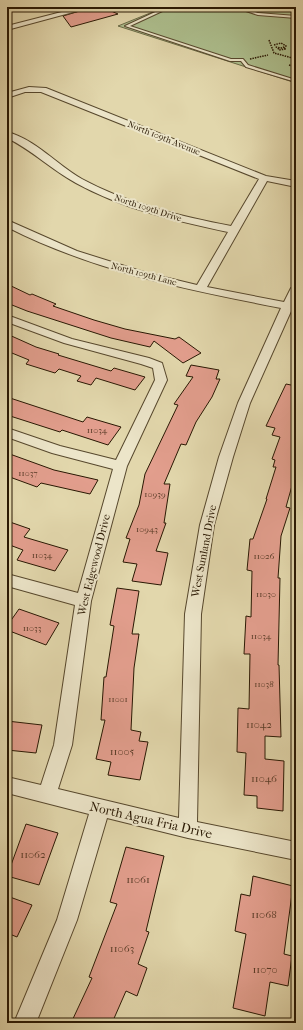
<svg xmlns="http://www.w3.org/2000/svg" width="303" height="1030" font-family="'IM FELL French Canon',serif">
<rect width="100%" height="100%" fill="#e2d7ac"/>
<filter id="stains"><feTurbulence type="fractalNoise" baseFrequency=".005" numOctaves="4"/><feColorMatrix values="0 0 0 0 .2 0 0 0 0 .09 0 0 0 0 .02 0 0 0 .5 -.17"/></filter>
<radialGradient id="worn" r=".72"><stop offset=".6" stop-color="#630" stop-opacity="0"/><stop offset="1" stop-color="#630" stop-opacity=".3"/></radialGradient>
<path fill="#adbf8e" stroke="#6b6c48" d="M165 7H296V83L118 26Z"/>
<path fill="#e29e8d" stroke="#291803" d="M93 7H102L118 14 71 27 63 16Z
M7 284 30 295 32 294 56 304 53 306 94 320 125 329 175 339 179 337 201 353 183 363 154 341 150 347 111 338 27 311 7 303Z
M7 334 36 347 59 354 58 355 111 371 114 368 145 377 135 390 96 378 91 385 77 381 81 376 59 369 55 373 26 364 29 360 7 351Z
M191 365 219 370 216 379H220L212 397 196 422 186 445 181 444 164 484H170L164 523H166L156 551 168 553 161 585 132 581 137 564 123 562 130 539 126 538 139 505 145 474 178 405 174 404 193 377 186 376Z
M286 384 296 386V464L292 474 295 475 286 507 290 508 281 536 278 578H280L278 665H279L281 737 265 736V759L284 761 283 811 257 808V796L244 795 246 753 237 752 238 708 249 709 250 654H244L246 616 251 617 252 571 247 570 250 539H253L267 499H266L276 467H273L275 460 272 459 280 437 272 435 275 428 266 426Z
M7 397 83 422 87 417 121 427 108 445 62 430 60 432 7 415Z
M7 453 54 470 98 480 90 494 41 483 37 487 7 476Z
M7 521 30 529 24 537 68 550 55 571 17 560 23 550 7 544Z
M117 588 139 591 132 634H139L134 668 131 730 141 732 139 741 148 742 140 780 108 775 111 762 96 759 105 720H101L104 677H106L114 626 110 625Z
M19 609 59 623 46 645 7 630V626Z
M7 721 42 725 36 753 7 750Z
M26 824 58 833 39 885 7 876Z
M126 847 164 856 146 931 149 932 138 964 147 968 137 996 126 991 112 1023H71L92 978 89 977 117 904 110 902Z
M253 876 293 886 284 954 292 956 288 986 270 982 265 1016 233 1008 246 934 235 931 241 894 250 896Z
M7 896 32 905 17 937 7 933Z"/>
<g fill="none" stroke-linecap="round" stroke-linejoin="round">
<defs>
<path id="lane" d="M166 7H171L130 26 231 59H243L248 65 296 80V82L246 67 241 61H230L125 26Z
M234 7H239L258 13 296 16V18L258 15Z"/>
<path id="street" d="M81 7H92L7 30V26Z
M29 87 46 88 266 176 296 181V187L267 181 207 287 284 302 291 288 296 285V300L250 403 233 457 214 525 201 614 197 822 296 842V860L188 838 107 818 77 920 36 1023H14L57 920 89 814 7 793V777L41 785 54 745 75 605 7 586V574L78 593 113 469 52 453 7 437V428L60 446 116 460 155 380 153 368 141 364 64 343 7 322V315L72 339 149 358 162 363 167 380 127 466 91 601 72 745 58 789 179 818 185 614 200 525 219 457 238 403 281 308C185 289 96 272 7 227V220L77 251 147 273 197 285 228 232C176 221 123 209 76 183 52 170 32 150 7 138V132C35 139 57 165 82 179 128 204 180 216 231 226L259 179 41 92H25L7 98V93Z"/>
</defs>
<use href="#lane" stroke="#57482d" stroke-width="2"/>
<use href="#street" stroke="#57482d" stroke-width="2"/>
<path stroke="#291803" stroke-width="1.5" stroke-dasharray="1.5 1" stroke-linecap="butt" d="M269 40 274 53 296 59
M274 45 281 43 286 46 282 48 275 47
M278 48 279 50 286 49 284 48
M250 59 268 55
M289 65 296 67"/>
<use href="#lane" fill="#ece5c9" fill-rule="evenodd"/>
<use href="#street" fill="#ece5c9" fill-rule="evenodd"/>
</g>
<g text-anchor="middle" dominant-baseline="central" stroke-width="4" stroke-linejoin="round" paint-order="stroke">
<g font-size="9" fill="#291803" stroke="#ece5c9">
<text transform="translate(164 138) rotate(22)">North 109th Avenue</text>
<text transform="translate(148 208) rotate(18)">North 109th Drive</text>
<text transform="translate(144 274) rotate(15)">North 109th Lane</text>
</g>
<g font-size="9" fill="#573a26">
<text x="97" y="430">11034</text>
<text x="28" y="473">11037</text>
<text x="155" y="494">10939</text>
<text x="147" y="529">10943</text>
<text x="42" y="555">11034</text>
<text x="264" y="556">11026</text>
<text x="266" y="594">11030</text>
<text x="32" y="628">11033</text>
<text x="261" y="636">11034</text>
<text x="264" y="684">11038</text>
<text x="118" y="699">11001</text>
</g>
<g font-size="11" fill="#291803" stroke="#ece5c9">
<text transform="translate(204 551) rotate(-79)">West Sunland Drive</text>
<text transform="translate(94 565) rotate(-76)">West Edgewood Drive</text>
</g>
<g font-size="11" fill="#573a26">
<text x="259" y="724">11042</text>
<text x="122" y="751">11005</text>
<text x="264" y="778">11046</text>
<text x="33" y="854">11062</text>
<text x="138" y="879">11061</text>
<text x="264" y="914">11068</text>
<text x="122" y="948">11063</text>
<text x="265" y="969">11070</text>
</g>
<g font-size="13" fill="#291803" stroke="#ece5c9">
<text transform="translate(151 820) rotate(13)">North Agua Fria Drive</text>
</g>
</g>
<rect width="303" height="1030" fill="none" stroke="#e2d7ac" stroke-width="24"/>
<rect x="8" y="8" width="287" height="1014" fill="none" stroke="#291803" stroke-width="2"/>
<rect x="12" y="12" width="279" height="1006" fill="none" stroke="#291803"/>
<rect width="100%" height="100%" filter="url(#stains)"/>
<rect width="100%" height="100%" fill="url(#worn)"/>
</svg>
